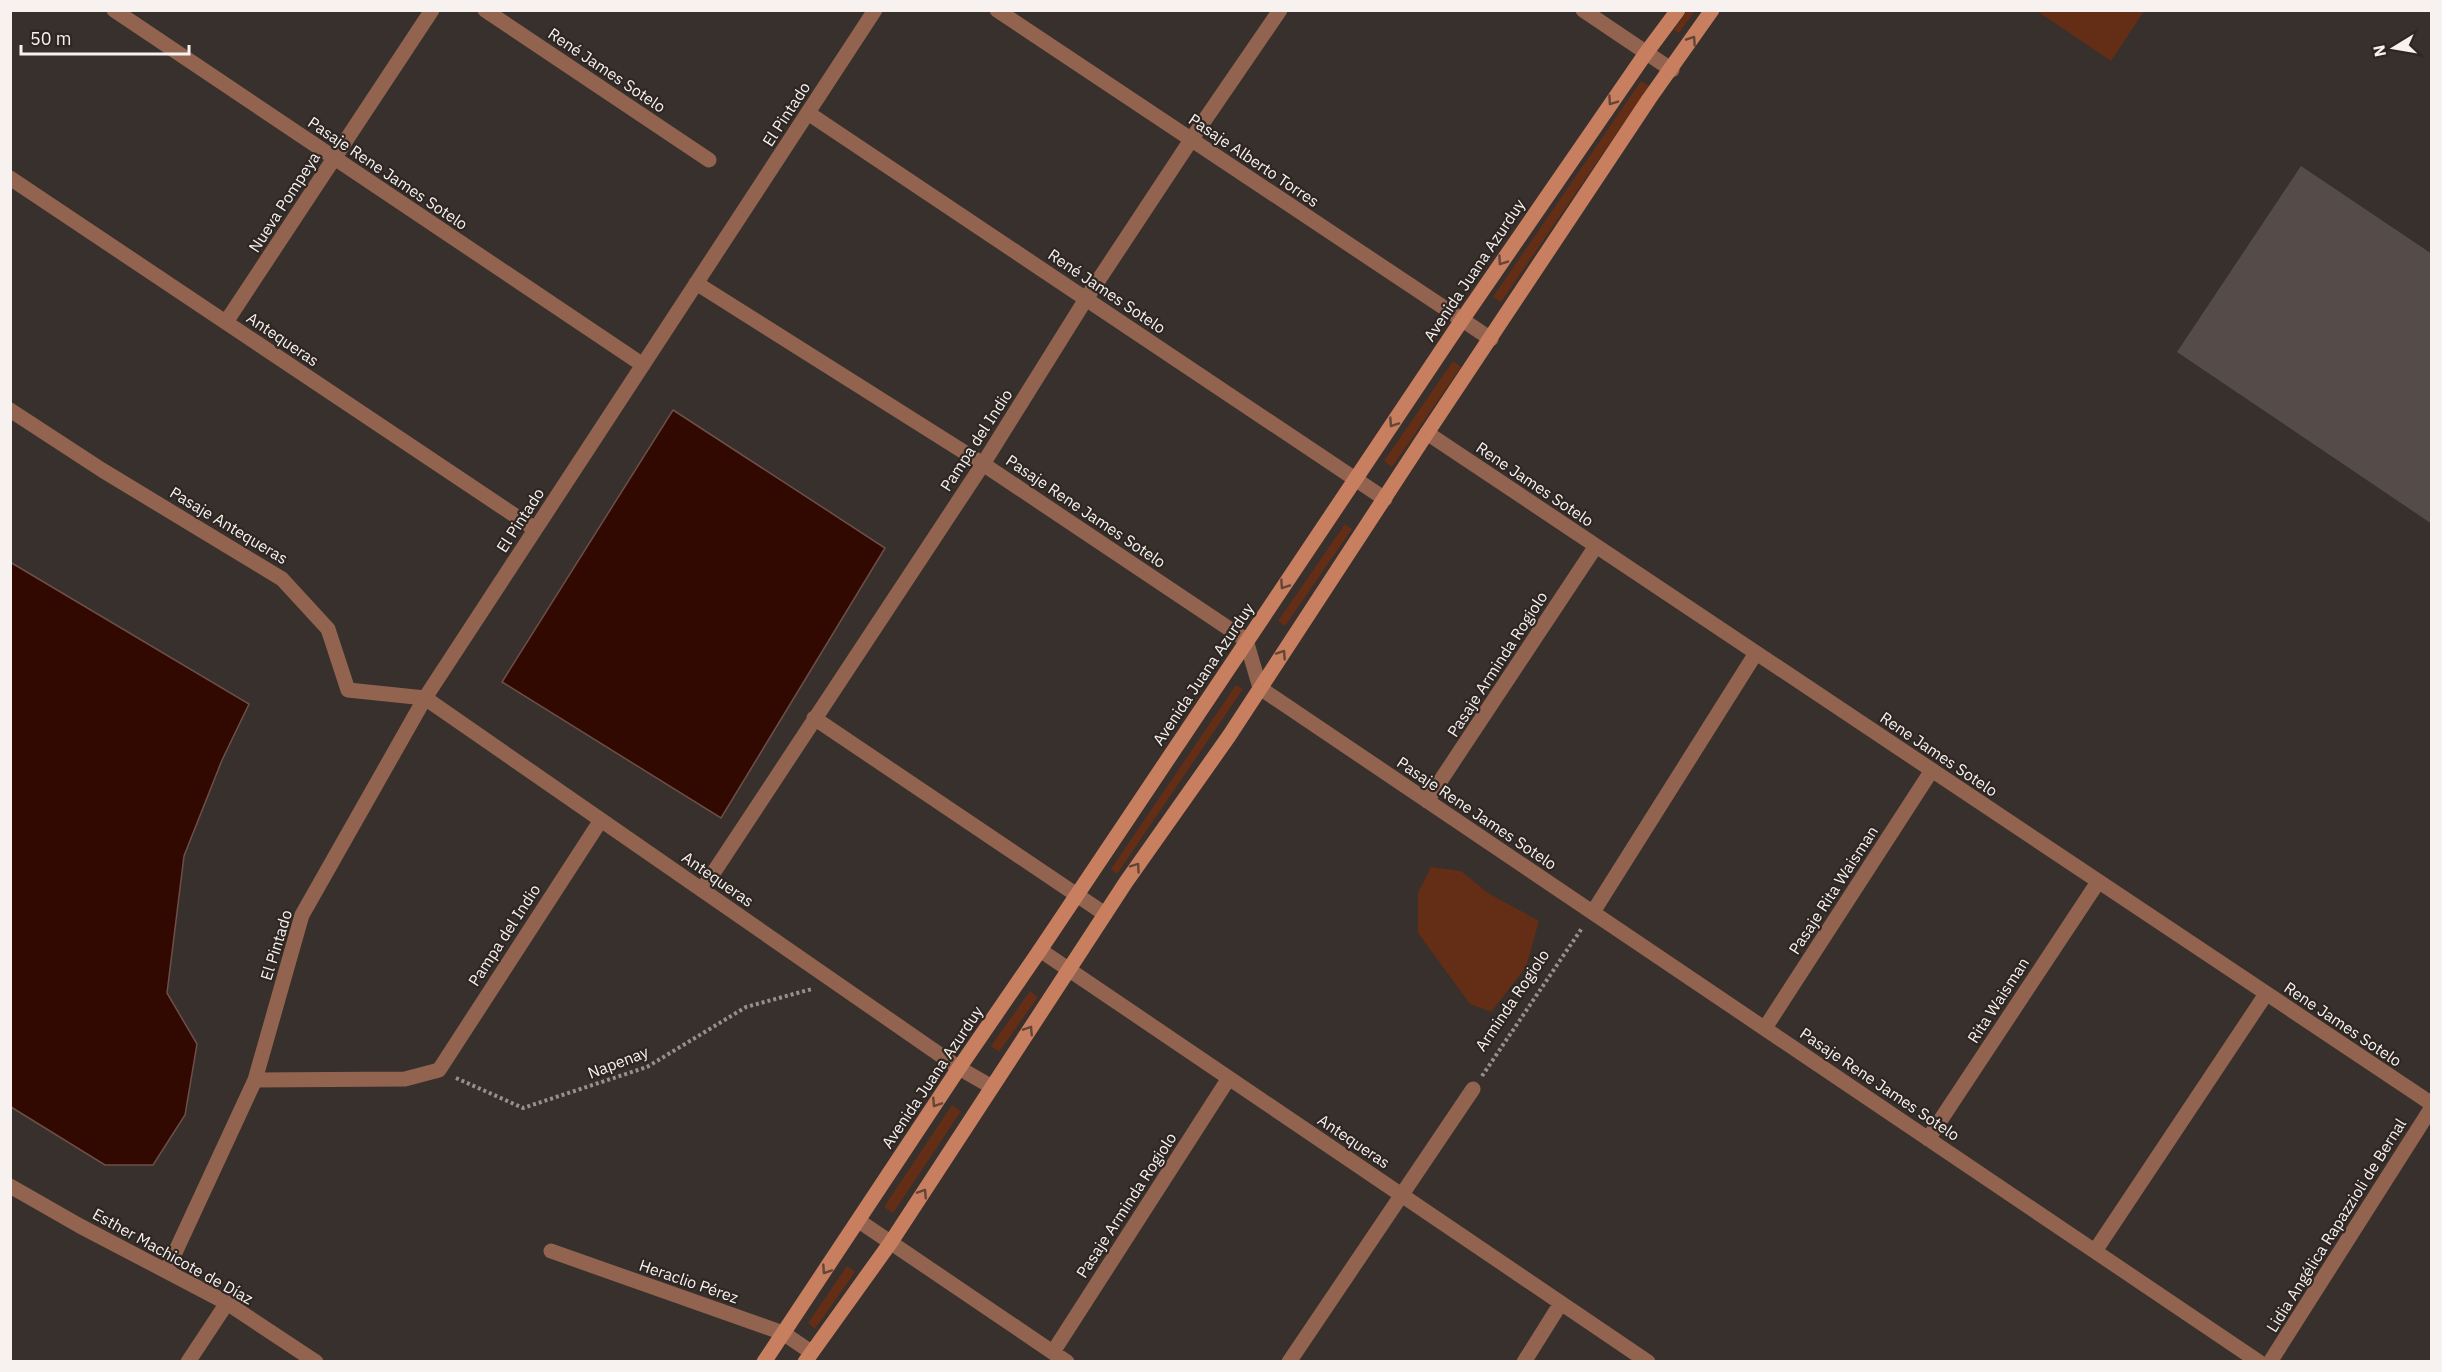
<svg xmlns="http://www.w3.org/2000/svg" width="2442" height="1372" font-family="'IBM Plex Sans',sans-serif">
<rect width="100%" height="100%" fill="#38302c"/>
<path fill="#632e15" d="M1687 11H1695L1679 33 1674 30Z
M2037 11H2144L2111 61Z
M1641 81 1649 86 1501 302 1493 297Z
M1453 361 1461 367 1392 467 1384 461Z
M1345 524 1352 529 1285 626 1278 621Z
M1236 685 1243 689 1117 874 1111 869Z
M1431 867 1461 871 1488 893 1539 921 1526 967 1491 1012 1470 1004 1418 933V893Z
M1030 991 1038 997 999 1052 991 1046Z
M952 1105 961 1111 893 1213 884 1207Z
M847 1266 855 1272 815 1329 808 1323Z"/>
<path fill="#320900" stroke="#6d4f48" stroke-width="1.5" d="M673 410 885 548 721 818 502 682Z
M10 562 249 704 222 760 184 856 167 993 197 1044 185 1115 153 1165H105L11 1107Z"/>
<path fill="#554c49" d="M2301 166 2432 254V524L2177 352Z"/>
<g fill="none" stroke-linecap="round" stroke-linejoin="round">
<path stroke="#97908d" stroke-width="4" stroke-dasharray="3 3" stroke-linecap="butt" d="M1482 1076 1582 928
M456 1078 523 1108 647 1067 746 1007 812 989"/>
<path stroke="#926450" stroke-width="15" d="M114 10 643 365
M485 10 709 160
M997 10 1491 339
M1583 10 1672 70
M808 113 1385 499
M10 178 535 529
M696 283 983 464 1246 640 1260 688 2259 1362
M226 322 432 10
M10 410 102 470 282 579 328 629 348 690 425 698 959 1068 992 1087
M1427 433 2432 1104
M814 718 1105 914
M1427 801 1596 546
M702 890 983 464 1086 299 1191 140 1280 10
M1593 912 1756 653
M1040 950 1648 1362
M1765 1028 1932 770
M255 1080 405 1079 439 1070 601 820
M1928 1139 2098 882
M10 1186 80 1226 227 1303 316 1362
M859 1221 1067 1362
M551 1251 783 1333 811 1352
M2095 1251 2266 994
M167 1270 255 1080 302 915 425 698 875 10
M1053 1352 1229 1078
M188 1362 227 1303
M1289 1362 1473 1089
M1524 1362 1561 1303
M2270 1362 2432 1107"/>
<path stroke="#c87f5f" stroke-width="15" d="M764 1362 959 1068 1040 950 1462 320 1646 53 1678 10
M805 1362 891 1242 1126 882 1229 736 1427 433 1649 99 1712 10"/>
</g>
<defs><path id="oneway-chevron" d="M-2-3.5L2.5 0L-2 3.5" fill="none" stroke-width="1.6" stroke-linecap="round" stroke-linejoin="round" transform="scale(1.5)"/></defs>
<g stroke="#644538">
<use href="#oneway-chevron" transform="translate(1692 40) rotate(-56)"/>
<use href="#oneway-chevron" transform="translate(1612 101) rotate(125)"/>
<use href="#oneway-chevron" transform="translate(1502 261) rotate(125)"/>
<use href="#oneway-chevron" transform="translate(1393 423) rotate(124)"/>
<use href="#oneway-chevron" transform="translate(1284 585) rotate(124)"/>
<use href="#oneway-chevron" transform="translate(1282 654) rotate(-56)"/>
<use href="#oneway-chevron" transform="translate(1136 867) rotate(-55)"/>
<use href="#oneway-chevron" transform="translate(1029 1030) rotate(-57)"/>
<use href="#oneway-chevron" transform="translate(936 1103) rotate(123)"/>
<use href="#oneway-chevron" transform="translate(923 1193) rotate(-57)"/>
<use href="#oneway-chevron" transform="translate(826 1270) rotate(124)"/>
</g>
<g text-anchor="middle" dominant-baseline="central" stroke-width="4.5" stroke-linejoin="round" paint-order="stroke">
<g font-size="16" fill="#f7f2ef" stroke="#2e2623">
<text transform="translate(607 70) rotate(34)">René James Sotelo</text>
<text transform="translate(786 114) rotate(-57)">El Pintado</text>
<text transform="translate(1254 160) rotate(34)">Pasaje Alberto Torres</text>
<text transform="translate(388 173) rotate(34)">Pasaje Rene James Sotelo</text>
<text transform="translate(284 202) rotate(-57)">Nueva Pompeya</text>
<text transform="translate(1474 270) rotate(-56)">Avenida Juana Azurduy</text>
<text transform="translate(1107 291) rotate(34)">René James Sotelo</text>
<text transform="translate(283 339) rotate(34)">Antequeras</text>
<text transform="translate(976 440) rotate(-57)">Pampa del Indio</text>
<text transform="translate(1535 484) rotate(34)">Rene James Sotelo</text>
<text transform="translate(1086 511) rotate(34)">Pasaje Rene James Sotelo</text>
<text transform="translate(520 520) rotate(-57)">El Pintado</text>
<text transform="translate(229 525) rotate(31)">Pasaje Antequeras</text>
<text transform="translate(1497 664) rotate(-57)">Pasaje Arminda Rogiolo</text>
<text transform="translate(1203 674) rotate(-56)">Avenida Juana Azurduy</text>
<text transform="translate(1939 754) rotate(34)">Rene James Sotelo</text>
<text transform="translate(1477 813) rotate(34)">Pasaje Rene James Sotelo</text>
<text transform="translate(718 879) rotate(35)">Antequeras</text>
<text transform="translate(1833 890) rotate(-57)">Pasaje Rita Waisman</text>
<text transform="translate(504 935) rotate(-57)">Pampa del Indio</text>
<text transform="translate(276 945) rotate(-73)">El Pintado</text>
<text transform="translate(1512 1000) rotate(-56)">Arminda Rogiolo</text>
<text transform="translate(1998 1000) rotate(-57)">Rita Waisman</text>
<text transform="translate(2343 1024) rotate(34)">Rene James Sotelo</text>
<text transform="translate(618 1062) rotate(-21)">Napenay</text>
<text transform="translate(932 1077) rotate(-56)">Avenida Juana Azurduy</text>
<text transform="translate(1880 1084) rotate(34)">Pasaje Rene James Sotelo</text>
<text transform="translate(1354 1141) rotate(34)">Antequeras</text>
<text transform="translate(1126 1205) rotate(-57)">Pasaje Arminda Rogiolo</text>
<text transform="translate(2336 1225) rotate(-58)">Lidia Angélica Rapazzioli de Bernal</text>
<text transform="translate(173 1256) rotate(29)">Esther Machicote de Díaz</text>
<text transform="translate(689 1281) rotate(19)">Heraclio Pérez</text>
</g>
</g>
<rect width="2442" height="1372" fill="none" stroke="#f7f2ef" stroke-width="24"/>
<g transform="translate(2394 48) rotate(259)" stroke="#2e2623" stroke-width="4.5" paint-order="stroke">
<path d="M0-4.5L10 22L0 15L-10 22Z" fill="#f7f2ef"/>
<text y="-9" font-size="16" font-weight="bold" text-anchor="middle" fill="#f7f2ef">N</text>
</g>
<path d="M21 45v9h168v-9" fill="none" stroke="#f7f2ef" stroke-width="3"/>
<text x="30" y="45" font-size="18" fill="#f7f2ef" stroke="#2e2623" stroke-width="4.5" paint-order="stroke">50 m</text>
</svg>
